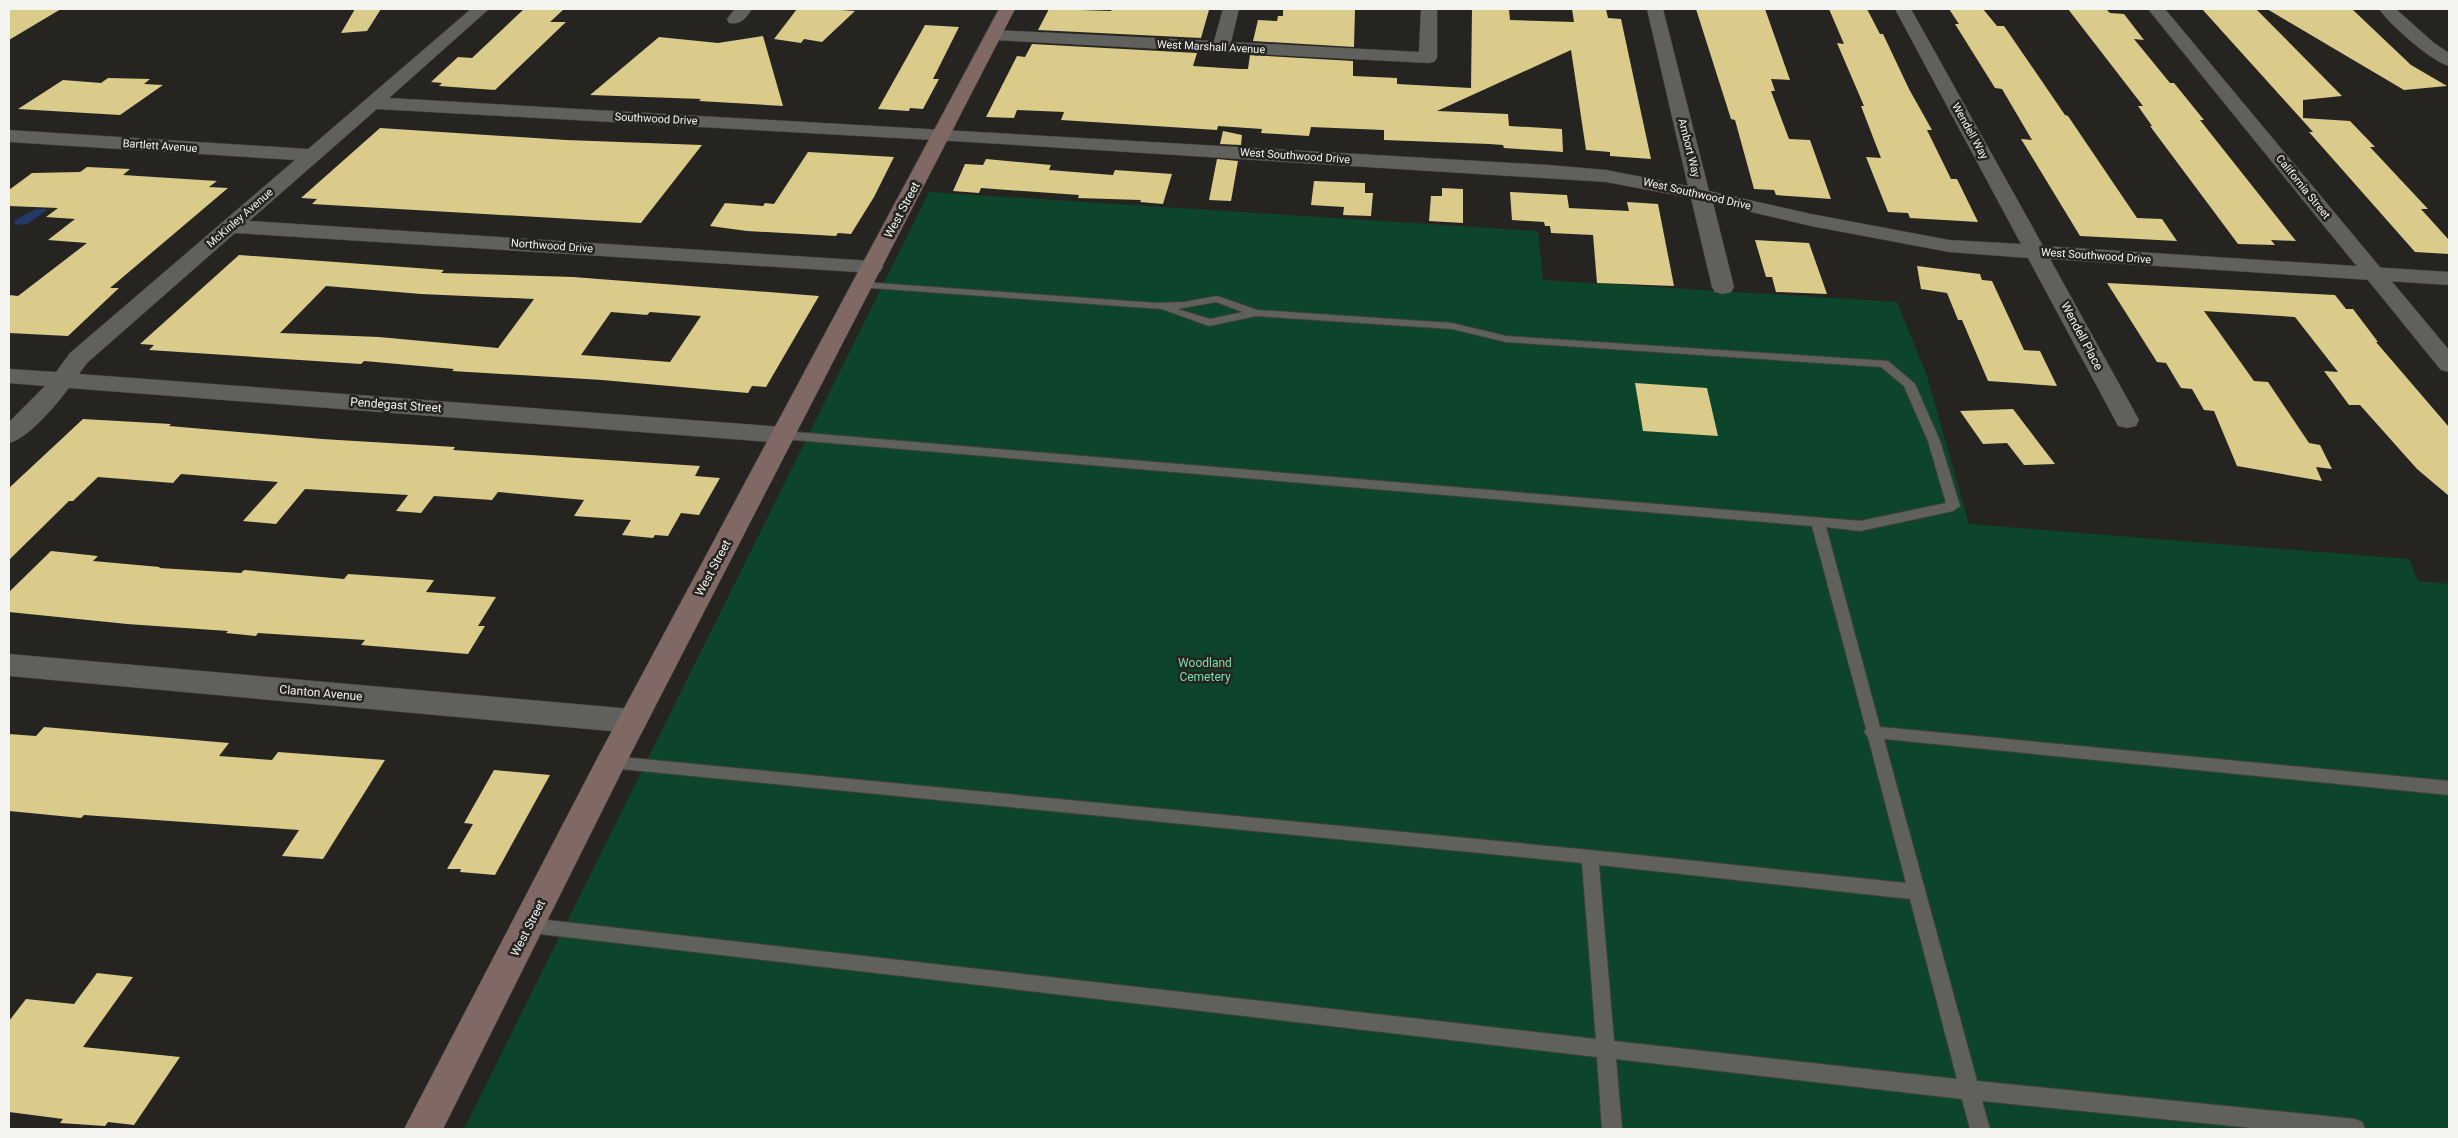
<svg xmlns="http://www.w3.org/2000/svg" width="2458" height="1138" font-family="Roboto,sans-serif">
<rect width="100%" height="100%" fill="#252421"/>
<path fill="#0c452c" d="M929 192 1538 231 1543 280 1897 302 1927 376 1969 524 2409 559 2418 581 2449 584V1129H464Z"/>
<path fill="#233a67" d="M36 209H46V211L27 224 15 225 14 223 17 219Z"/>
<path fill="#dacb8b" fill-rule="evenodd" d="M9 9H61L9 40Z
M355 9H381L367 31 341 33Z
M524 9H564L550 22H566L495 90 439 86 442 83 431 82 458 57 472 58Z
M797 9H826L855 11 822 42 804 39 801 43 774 39Z
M1049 9 1111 11 1112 9 1209 10 1201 38 1038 30Z
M1283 9H1355L1354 47 1253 41 1258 20 1277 21 1278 16H1283Z
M1472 9H1509L1510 20 1574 22 1572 9H1606L1608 18 1621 19 1651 159 1610 156V152L1586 150 1571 50 1437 111 1508 114 1509 126 1562 129 1563 152 1504 148 1503 145 1489 144 1384 140V130L1311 127 1309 136 1261 133 1262 129 1218 126 1217 130 1061 120 1064 112 1017 110 1014 118 986 117 1017 56 1025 57 1032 44 1197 53 1193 66 1239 69H1248L1250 55 1353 61V76L1397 78V84L1471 88Z
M1696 9H1765L1790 80 1771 79 1775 91H1771L1789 139 1810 140 1831 199 1776 195 1774 190 1754 189 1735 120 1731 119Z
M1829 9H1867L1880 34H1883L1909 89 1932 130H1927L1951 179H1957L1978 222 1910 218 1908 213 1888 212 1866 157 1881 158 1861 106H1864L1837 43 1844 44Z
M1949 9H1983L1997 26H2004L2065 115 2068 116 2137 218 2162 219 2177 241 2080 236 2021 139 2032 140 2002 89 1995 88 1955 24H1959Z
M2068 9H2106L2110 13 2124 14 2144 40 2134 39 2170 83H2174L2204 120H2200L2296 241 2271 240 2275 245 2238 244 2150 126H2152L2138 106H2143Z
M2202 9H2256L2342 96 2303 100V118L2350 121 2375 147H2370L2428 209H2421L2449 240V254L2415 252 2309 132H2313Z
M2267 9H2352L2411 65 2447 86 2404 90Z
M925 25 959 27 933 79H939L923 109 910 108 909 111 878 109Z
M763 36 783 106 699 101 701 99 590 95 659 37 718 43Z
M108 78 150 79 144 84 163 85 120 115 18 109 63 80 101 83Z
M380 128 566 140 702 145 641 223 312 204 317 199 301 198Z
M1223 131 1242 135 1241 145 1220 144Z
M808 152 894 157 874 197 851 234 838 233 836 236 747 231 710 226 725 203 763 206 765 203 774 204Z
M986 159 1051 165 1049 170 1113 175 1115 170 1172 174 1163 204 1140 202 1141 200 1078 198 1079 195 981 188 979 193 953 191 965 164 983 165Z
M1217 159 1238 161 1231 201 1209 200Z
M87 167 130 169 123 175 217 181 209 187 228 188 110 288H119L68 336 9 333V295L18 296 87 243 48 240 75 219 46 217 58 208 9 206V190L32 173 80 172Z
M1314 181 1365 183V193H1373L1371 216 1343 215 1344 207 1311 205Z
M1442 188 1463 189V223L1429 221 1431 196H1442Z
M1510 192 1567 195 1569 208 1629 211 1627 202 1658 204 1674 286 1597 283 1593 235 1551 233 1550 226H1545L1544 222 1512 220Z
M1755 240 1809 243 1827 294 1776 292 1772 277H1766Z
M239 255 444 270 441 273 573 277 819 296 766 387 752 386 748 393 602 380 452 371 454 369 364 361 361 364 149 350 154 345 140 344ZM326 286 421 294 534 299 498 348 379 337 280 333ZM611 312 647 315 650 312 701 316 670 362 581 355Z
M1917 266 1980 274 1982 280 1992 281 2024 350 2040 351 2057 386 1988 381 1962 320H1958L1947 293 1921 289Z
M2107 283 2335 295 2346 309H2353L2378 342H2376L2449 427V496L2417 469 2360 405H2349L2324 371 2338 372 2295 317 2204 311 2254 381 2268 382 2309 443 2320 445 2332 469 2316 467 2322 481 2237 466 2214 411 2204 410 2192 389 2181 388 2166 363 2157 362Z
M1635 383 1707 388 1718 436 1643 431Z
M2013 409 2055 464 2024 465 2007 443 1983 444 1960 411Z
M83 419 171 424 169 426 322 439 455 447 453 450 700 466 695 476 720 478 699 515 681 513 668 536 655 535 653 538 622 535 631 520 574 516 584 500 498 492 492 500 434 496 421 513 396 511 408 495 305 489 276 524 243 521 278 482 181 474 173 483 98 477 73 501H69L9 560V488Z
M51 551 98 556 93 561 160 567 159 568 241 573 244 570 344 579 348 574 434 580 426 592 496 597 478 626H485L468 654 361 645 365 640 258 633 256 636 226 633 228 631 127 624 9 612V592Z
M44 727 229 743 219 756 272 760 278 752 385 760 323 859 282 856 299 830 84 815 81 818 9 811V734L36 736Z
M494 770 550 775 495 875 460 872 461 869H447L473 824 464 823Z
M97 973 133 977 83 1047 180 1057 134 1125 108 1122 105 1126 60 1123 63 1119 9 1112V1021L26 999 74 1004Z"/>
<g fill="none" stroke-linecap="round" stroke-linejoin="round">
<defs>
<path id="service" d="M862 282 1157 303 1184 302 1217 296 1257 310 1452 323 1506 336 1888 361 1915 384 1940 441 1960 506 1953 511 1860 531 1826 527 1880 727 2449 781V795L1884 739 1977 1081 2355 1119 2362 1122 2365 1129H2263L1982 1101 1990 1129H1970L1962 1099 1616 1059 1622 1129H1602L1597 1057 523 932 520 926 523 920 529 918 1596 1039 1582 863 611 768 605 767 603 762 605 757 611 756 1590 850 1906 883 1868 737 1864 732 1866 729 1812 526 783 439 777 435 783 431 1860 521 1946 503 1928 441 1904 386 1881 367 1506 342 1452 329 1256 316 1209 326 1162 309 858 287 857 285ZM1216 302 1243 312 1210 319 1177 309ZM1599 865 1910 899 1957 1079 1614 1041Z"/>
<path id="minor" d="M471 9H489L389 98 1548 165 1606 170 1688 186 1647 9H1663L1709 191 1811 214 1949 240 2021 244 1895 9H1911L2043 246 2449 272V285L2050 259 2139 420 2136 426 2127 428 2118 426 2115 420 2028 258 1949 252 1811 226 1713 203 1734 287 1731 292 1723 294 1715 292 1712 287 1691 198 1606 182 969 142 377 109 249 221 872 261 880 262 883 267 880 272 872 273 235 233 87 363 79 374 783 427 792 429 795 435 792 441 783 443 69 388C56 405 29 438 9 443V422L45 386 9 383V369L56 372 70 353 295 160 9 142V130L308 149Z
M735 9H752C746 18 741 25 729 23L727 19Z
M1223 9H1239L1231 42 1419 52 1421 9H1437V58L1434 62 1428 63 994 40 988 39 985 35 988 31 994 30 1214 41Z
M2379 9H2396L2434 43 2449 53V66C2432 62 2389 24 2379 9Z
M9 654 632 709 643 712 647 721 643 730 632 733 9 676Z"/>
<path id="tertiary" d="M2148 9H2165L2449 350V372L2441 370Z"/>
<path id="secondary" d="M999 9H1015L624 767 443 1129H404L600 753Z"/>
</defs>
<use href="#service" stroke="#40403d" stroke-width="2"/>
<use href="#minor" stroke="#40403d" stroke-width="1"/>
<use href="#tertiary" stroke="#40403d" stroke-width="1"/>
<use href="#secondary" stroke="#40403d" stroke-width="1"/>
<use href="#service" fill="#60605c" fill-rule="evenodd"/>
<use href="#minor" fill="#60605c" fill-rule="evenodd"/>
<use href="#tertiary" fill="#60605c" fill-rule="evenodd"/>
<use href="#secondary" fill="#806864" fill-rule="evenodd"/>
</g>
<g text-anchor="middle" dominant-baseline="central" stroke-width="5" stroke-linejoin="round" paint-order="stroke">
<g font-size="11" fill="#f3f3f0" stroke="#252421">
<text transform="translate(1211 47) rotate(3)">West Marshall Avenue</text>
<text transform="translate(656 119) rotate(3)">Southwood Drive</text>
<text transform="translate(1970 131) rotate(61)">Wendell Way</text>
<text transform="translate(160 146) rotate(4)">Bartlett Avenue</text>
<text transform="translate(1689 148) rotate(76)">Ambort Way</text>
<text transform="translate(1295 156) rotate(4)">West Southwood Drive</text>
<text transform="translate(2303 187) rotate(51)">California Street</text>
<text transform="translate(1697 194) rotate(13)">West Southwood Drive</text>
<text transform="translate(240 218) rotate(-41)">McKinley Avenue</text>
<text transform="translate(552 246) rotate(4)">Northwood Drive</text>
<text transform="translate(2096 256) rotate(4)">West Southwood Drive</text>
</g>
<g font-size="12" fill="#f3f3f0" stroke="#252421">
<text transform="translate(902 210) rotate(-62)">West Street</text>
<text transform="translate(2082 336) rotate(62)">Wendell Place</text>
<text transform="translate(396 405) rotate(4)">Pendegast Street</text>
<text transform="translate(713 568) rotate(-62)">West Street</text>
<text transform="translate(321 693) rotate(5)">Clanton Avenue</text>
<text transform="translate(528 928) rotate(-63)">West Street</text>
</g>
<g font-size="12" fill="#7edcab" stroke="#252421">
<text x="1205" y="663">Woodland<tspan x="1205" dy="14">Cemetery</tspan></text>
</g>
</g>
<rect width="2458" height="1138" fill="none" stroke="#f3f3f0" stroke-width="20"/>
</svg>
